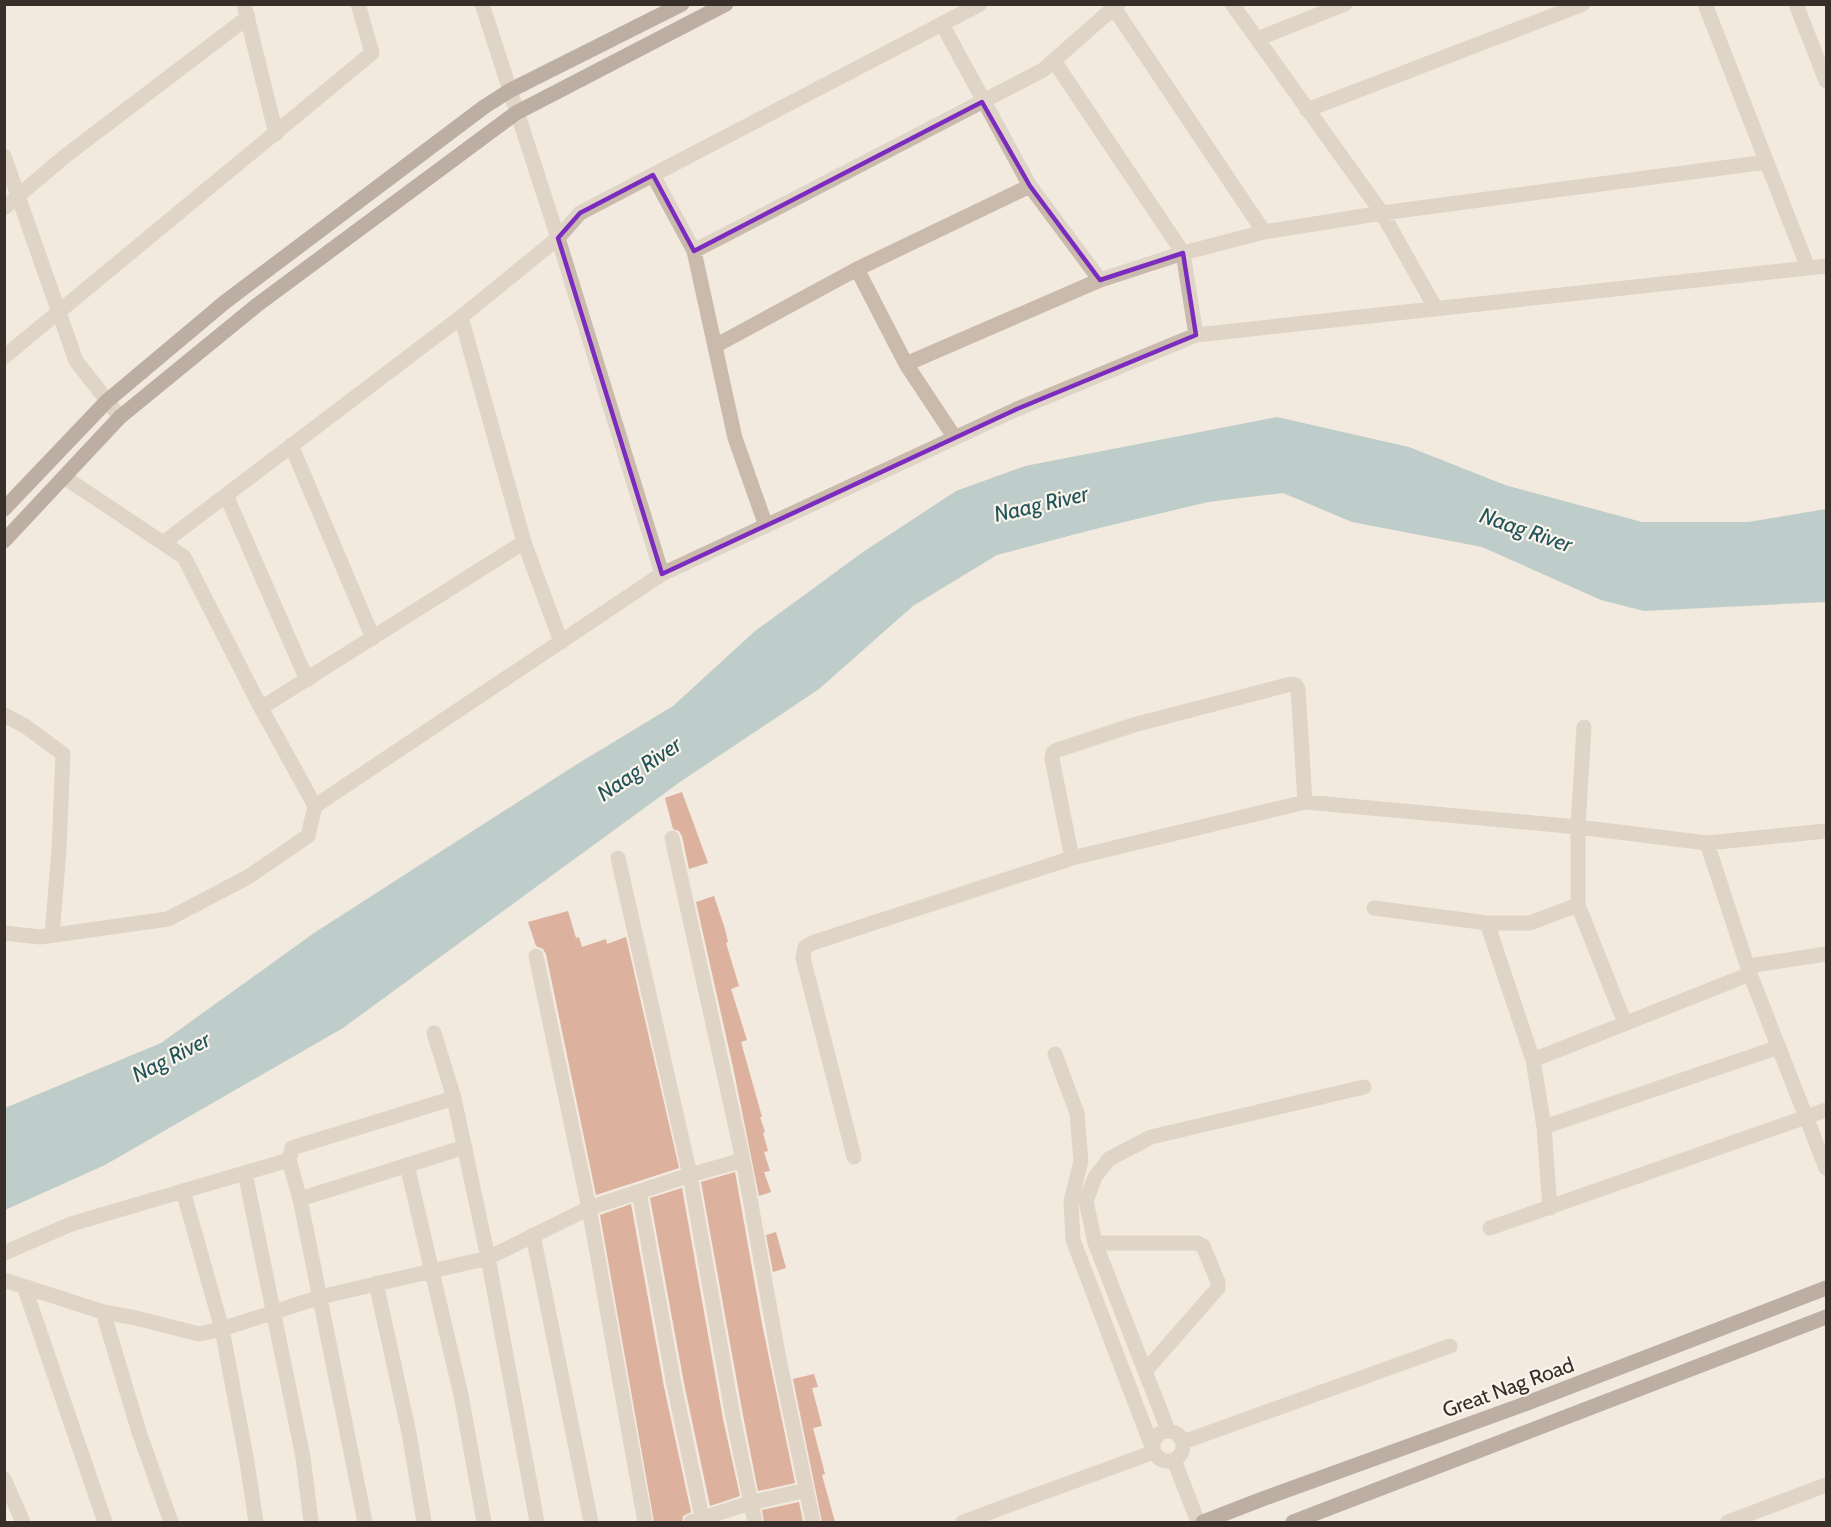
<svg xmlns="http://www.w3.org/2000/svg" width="1831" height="1527" font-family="Cabin,sans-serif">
<rect width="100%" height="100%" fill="#f2eadf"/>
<path fill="#7fabaf" d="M1277 417 1409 447 1505 485 1642 522H1748L1826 509V602L1644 611 1601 600 1482 547 1352 522 1283 493 1208 502 1091 530 997 555 913 606 819 689 680 782 343 1028 105 1165 5 1210V1108L161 1043 314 933 574 766 673 706 755 631 863 552 956 491 1025 466Z"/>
<path fill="#c26d4e" d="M682 792 708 863 689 869 682 836 679 831 673 829 665 798Z
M714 896 725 929 728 942 726 943 739 986 731 989 747 1040 741 1042 762 1117H760L765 1132 763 1133 768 1151 764 1152 770 1171 764 1172 771 1192 759 1196 733 1067 696 902Z
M568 911 576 938 579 937 582 947 606 939 607 944 626 937 679 1168 596 1195 546 954 543 949 536 946 528 922Z
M735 1172 762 1324 795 1483 758 1491 743 1415 701 1182Z
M682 1188 723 1419 740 1496 710 1506 684 1383 650 1198Z
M631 1204 664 1387 691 1512 683 1516 682 1522H654L600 1215Z
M776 1232 786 1268 773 1272 766 1235Z
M814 1374 818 1387 812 1388 822 1426 813 1428 825 1474 822 1475 835 1522H822L793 1379Z
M799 1502 803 1522H764L762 1510Z"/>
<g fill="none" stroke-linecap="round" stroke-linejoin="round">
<path stroke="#cabaab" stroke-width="15" d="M244 4 276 134
M482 4 558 238 662 574 1017 409 1196 335 1826 266
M1232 4 1382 213 1436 309
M1705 4 1808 268
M1796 4 1826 81
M1114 8 1264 232
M1257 39 1345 4
M1054 61 1183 253 1196 335
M1307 110 1583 4
M4 156 76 361 120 417
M653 175 694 251 735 438 766 526
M1030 186 1100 280
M4 208 64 157 248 17
M694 251 1043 70 1118 4
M857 269 906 364 955 438
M715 346 857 269 1030 186 942 24
M4 357 372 53 358 4
M906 364 1100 280 1183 253 1264 232 1382 213 1767 162
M291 445 373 638
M64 477 184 557 261 708 315 806
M226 495 307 680
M524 542 561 642
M163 543 461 317
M261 708 524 542 461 317 558 238 580 213 980 4
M4 715 25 726 63 754 59 851 52 935
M672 838 743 1160
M1707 843 1750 974 1826 1168
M618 858 690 1175 743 1160 779 1359 813 1522
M1072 858 1052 759 1053 753 1057 750 1137 724 1291 684 1296 685 1298 689 1305 802
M1578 905 1625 1023
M1374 908 1487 923H1530L1578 905V827L1584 727
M1487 923 1533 1060 1544 1127 1550 1208
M4 933 40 937 168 919 248 877 308 836 315 806 662 574
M1749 966 1826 954
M434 1033 454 1098
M1533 1060 1750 974
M1544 1127 1779 1047
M854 1157 803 958 805 947 815 942 1072 858 1305 802 1578 827 1707 843 1826 831
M289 1160 300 1199 365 1522
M407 1165 461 1395 484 1522
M245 1173 303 1457 311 1522
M183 1191 222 1329 247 1462 256 1522
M639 1192 674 1385 703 1522
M300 1199 465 1147
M1490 1228 1826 1110
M533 1235 591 1522
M1095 1243H1197L1203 1246 1218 1282V1288L1146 1370
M4 1253 71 1224 289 1160 292 1148 454 1098 488 1258 537 1522
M4 1280 103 1312 136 1318 199 1334 222 1329 320 1297 488 1258 589 1208 536 956
M376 1283 409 1433 424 1522
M25 1289 105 1522
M103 1312 139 1432 171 1522
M1168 1430 1095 1243 1086 1201 1095 1177 1109 1159 1151 1137 1364 1087
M1153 1446a15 15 0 1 1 30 0a15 15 0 1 1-30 0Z
M1183 1442 1450 1346
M1174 1460 1198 1522
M4 1479 23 1522
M645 1522 589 1208 690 1175 733 1417 755 1522
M691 1522 750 1503 806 1490
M963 1522 1154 1452 1073 1240 1071 1201 1081 1161 1077 1113 1055 1054
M1728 1522 1826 1485"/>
<path stroke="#7a675c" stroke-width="15" d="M4 509 107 401 225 302 484 107 509 91 682 4
M4 541 120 417 257 305 516 113 726 4
M1203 1522 1265 1498 1525 1404 1826 1288
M1293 1522 1826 1317"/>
</g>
<path d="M0 0H1831V1527H0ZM982 102 1030 186 1100 280 1183 253 1196 335 1017 409 662 574 558 238 580 213 653 175 694 251Z" fill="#f2eadf" fill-opacity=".55" fill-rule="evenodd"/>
<path fill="none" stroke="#7b2cbf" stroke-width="4.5" stroke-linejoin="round" d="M982 102 1030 186 1100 280 1183 253 1196 335 1017 409 662 574 558 238 580 213 653 175 694 251Z"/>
<g text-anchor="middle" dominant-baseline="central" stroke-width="4.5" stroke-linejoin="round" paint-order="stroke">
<g font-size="21" fill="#382f2a" stroke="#faf4ec">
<text transform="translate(1508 1387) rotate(-20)">Great Nag Road</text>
</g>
<g font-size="22" font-style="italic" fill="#215459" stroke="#faf4ec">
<text transform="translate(1041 504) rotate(-13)">Naag River</text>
<text transform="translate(1526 530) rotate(19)">Naag River</text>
<text transform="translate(639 769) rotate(-34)">Naag River</text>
<text transform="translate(171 1057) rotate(-27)">Nag River</text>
</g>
</g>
<rect width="1831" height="1527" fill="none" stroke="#382f2a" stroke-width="12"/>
</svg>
